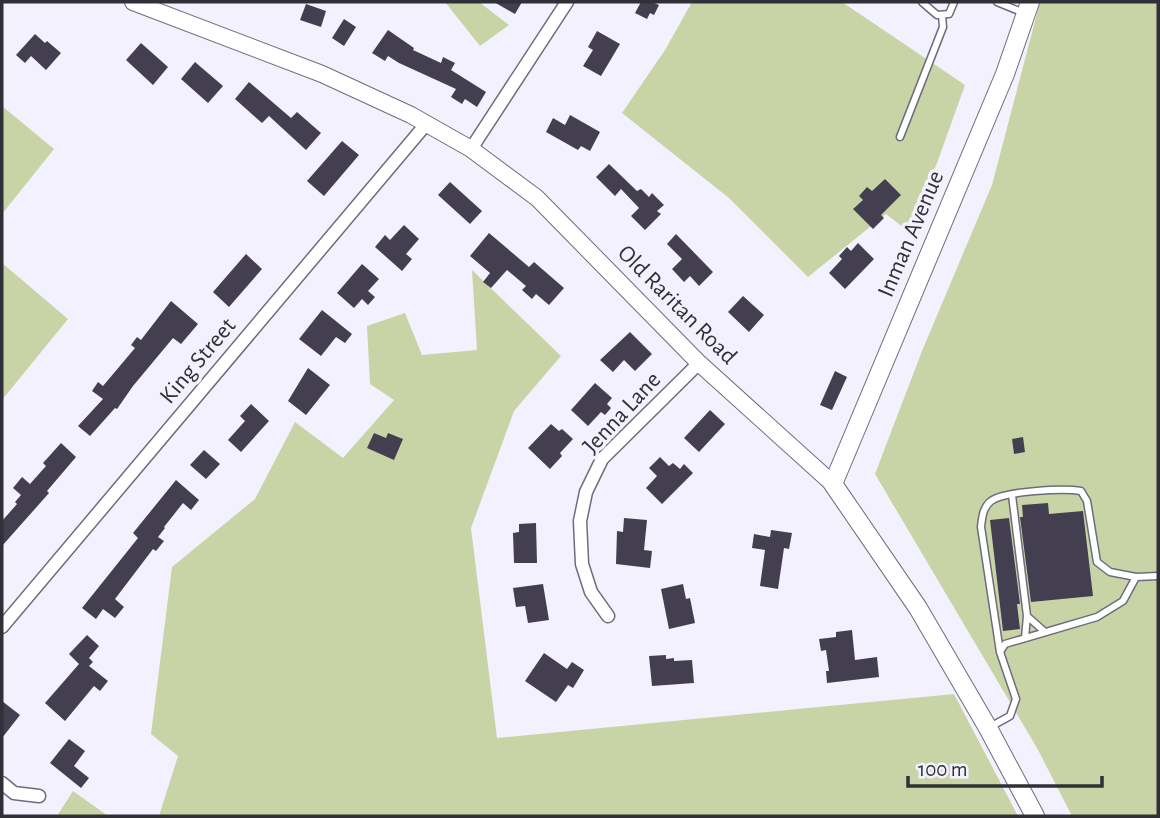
<svg xmlns="http://www.w3.org/2000/svg" width="1160" height="818" font-family="'Alegreya Sans',sans-serif">
<rect width="100%" height="100%" fill="#f4f1fe"/>
<path fill="#c8d4a5" d="M445 2H479L509 25 480 46Z
M692 2H842L965 85 937 163 908 231 886 214 808 277 729 198 622 113 665 50Z
M1040 2H1158V816H1072L1037 748 875 474 922 351 992 185Z
M2 106 54 149 2 214Z
M2 263 68 319 2 400Z
M472 270 561 356 514 411 471 528 497 738 954 694 1018 816H159L178 756 151 734 172 567 255 499 295 422 343 458 394 400 370 384 367 326 405 313 422 355 477 350Z
M73 791 108 816H57Z"/>
<path fill="#433f50" d="M494 2H522L515 14Z
M641 2H652L659 5 654 15 650 13 647 19 635 13Z
M306 4 326 11 321 27 300 20Z
M344 19 356 27 344 46 332 38Z
M388 30 414 48 413 50 441 63 443 57 455 63 451 70 486 92 477 107 465 99 462 104 451 97 456 89 399 63 388 56 385 61 372 53Z
M597 31 620 44 601 76 583 66 593 50 588 47Z
M35 34 45 43 47 41 61 53 46 70 31 56 25 63 16 55Z
M141 43 168 67 153 85 126 60Z
M195 62 223 86 208 103 181 79Z
M249 82 291 118 297 112 321 133 306 150 269 116 262 123 235 99Z
M570 115 600 132 590 151 581 146 578 150 546 132 553 118 565 125Z
M342 141 359 155 324 196 307 181Z
M609 164 637 191 641 189 649 197 652 193 664 205 657 211 661 214 645 230 631 216 639 208 621 189 615 196 596 177Z
M885 179 901 195 881 215 884 218 873 229 853 209 863 200 859 196 867 187 872 191Z
M450 182 482 211 470 224 438 195Z
M404 225 419 239 406 254 412 259 402 271 375 247 385 235 390 240Z
M489 233 529 267 534 262 564 288 549 305 536 294 532 299 522 290 526 286 507 270 491 288 483 282 490 273 470 256Z
M676 234 713 272 699 286 690 276 684 282 672 269 682 259 667 244Z
M858 243 874 259 845 289 829 273 842 259 839 256 847 247 851 251Z
M246 254 262 269 229 307 213 292Z
M362 264 379 279 368 291 375 297 368 305 362 299 354 308 337 293Z
M743 296 764 315 749 332 728 312Z
M171 301 198 324 181 344 173 338 133 386 117 409 115 408 90 436 78 426 103 399 92 391 98 382 103 386 135 348 131 345 137 337 141 340Z
M322 310 352 334 345 343 336 337 321 356 299 339Z
M630 332 652 354 635 371 624 360 613 372 600 360Z
M308 368 330 385 306 415 288 401Z
M835 371 847 377 832 410 820 405Z
M595 383 612 398 607 404 611 408 605 415 601 412 588 426 571 410Z
M251 404 269 421 241 452 228 440 245 421 240 416Z
M710 410 725 424 699 452 684 438Z
M551 424 559 431 562 429 573 439 560 453 562 456 550 469 528 448Z
M374 433 386 438 388 433 403 439 394 460 367 448Z
M1023 437 1025 452 1014 454 1012 439Z
M61 443 76 457 47 491 49 493 2 546V521L17 504 15 502 21 495 13 488 22 477 30 484 46 466 43 463Z
M204 450 220 464 206 479 190 465Z
M660 457 669 466 673 463 680 469 684 464 693 473 662 504 646 488 657 476 649 468Z
M176 480 199 500 191 510 183 503 164 527 165 528 158 537 164 541 156 551 153 549 115 599 124 607 115 618 103 609 96 619 82 608 138 538 133 533Z
M1048 503 1049 514 1083 511 1093 596 1031 602 1020 517H1023L1022 505Z
M624 518 647 520 644 550 652 551 650 568 616 564 617 531 623 532Z
M1009 518 1020 604H1017L1020 629 1003 631 990 520Z
M536 523 537 563H514L513 533 519 532V524Z
M771 530 792 533 789 549 784 548 778 589 760 586 765 550 752 548 754 534 770 537Z
M543 584 549 620 528 623 525 606 516 607 513 588Z
M683 584 686 599 690 598 695 623 669 629 661 589Z
M852 630 855 660 877 657 879 677 827 683 826 671H829L826 650 821 651 819 639 836 637V632Z
M87 635 99 646 89 658 93 662 89 666 108 681 100 691 94 686 65 721 45 703 79 664 69 654Z
M544 653 567 669 572 662 584 670 573 688 568 685 556 702 525 681Z
M666 655V659L674 658V661L692 660 694 683 652 686 649 656Z
M2 701 20 715 2 738Z
M69 739 85 751 74 766 89 778 81 788 50 763Z"/>
<g fill="none" stroke-linecap="round" stroke-linejoin="round">
<defs>
<path id="service" d="M922 2 937 15 949 14 954 2
M997 2 1024 13
M900 137 943 27 942 15
M1012 495 1027 616 1025 638
M1027 616 1045 632
M1000 652 981 527C982 518 983 507 991 501 1004 491 1064 488 1081 491L1087 501 1097 562 1110 572 1136 577
M990 727 1010 716 1016 699 1000 652 1005 644 1097 617 1123 601 1136 577 1158 576"/>
<path id="minor" d="M471 149 567 2
M608 616 591 592 582 564 580 521 586 492 602 459 699 363
M2 627 427 123
M2 783 14 793 39 796"/>
<path id="tertiary" d="M133 2 322 74 411 115 471 149 537 198 699 363 833 484"/>
<path id="secondary" d="M1030 2 1005 74 833 484 918 608 988 728 1035 816"/>
</defs>
<use href="#service" stroke="#6e6b7d" stroke-width="9"/>
<use href="#minor" stroke="#6e6b7d" stroke-width="15"/>
<use href="#tertiary" stroke="#6e6b7d" stroke-width="18"/>
<use href="#secondary" stroke="#6e6b7d" stroke-width="20"/>
<use href="#service" stroke="#fff" stroke-width="6"/>
<use href="#minor" stroke="#fff" stroke-width="12"/>
<use href="#tertiary" stroke="#fff" stroke-width="16"/>
<use href="#secondary" stroke="#fff" stroke-width="18"/>
</g>
<g text-anchor="middle" dominant-baseline="central" stroke-width="7" stroke-linejoin="round" paint-order="stroke">
<g font-size="24" fill="#312f37" stroke="#f4f1fe">
<text transform="translate(911 234) rotate(-67)">Inman Avenue</text>
<text transform="translate(677 305) rotate(45)">Old Raritan Road</text>
<text transform="translate(198 361) rotate(-50)">King Street</text>
<text transform="translate(622 413) rotate(-47)">Jenna Lane</text>
</g>
</g>
<rect width="1160" height="818" fill="none" stroke="#312f37" stroke-width="7"/>
<path d="M908 776v10h194v-10" fill="none" stroke="#312f37" stroke-width="3.5"/>
<text x="918" y="776" font-size="21" fill="#312f37" stroke="#f4f1fe" stroke-width="5" paint-order="stroke">100 m</text>
</svg>
